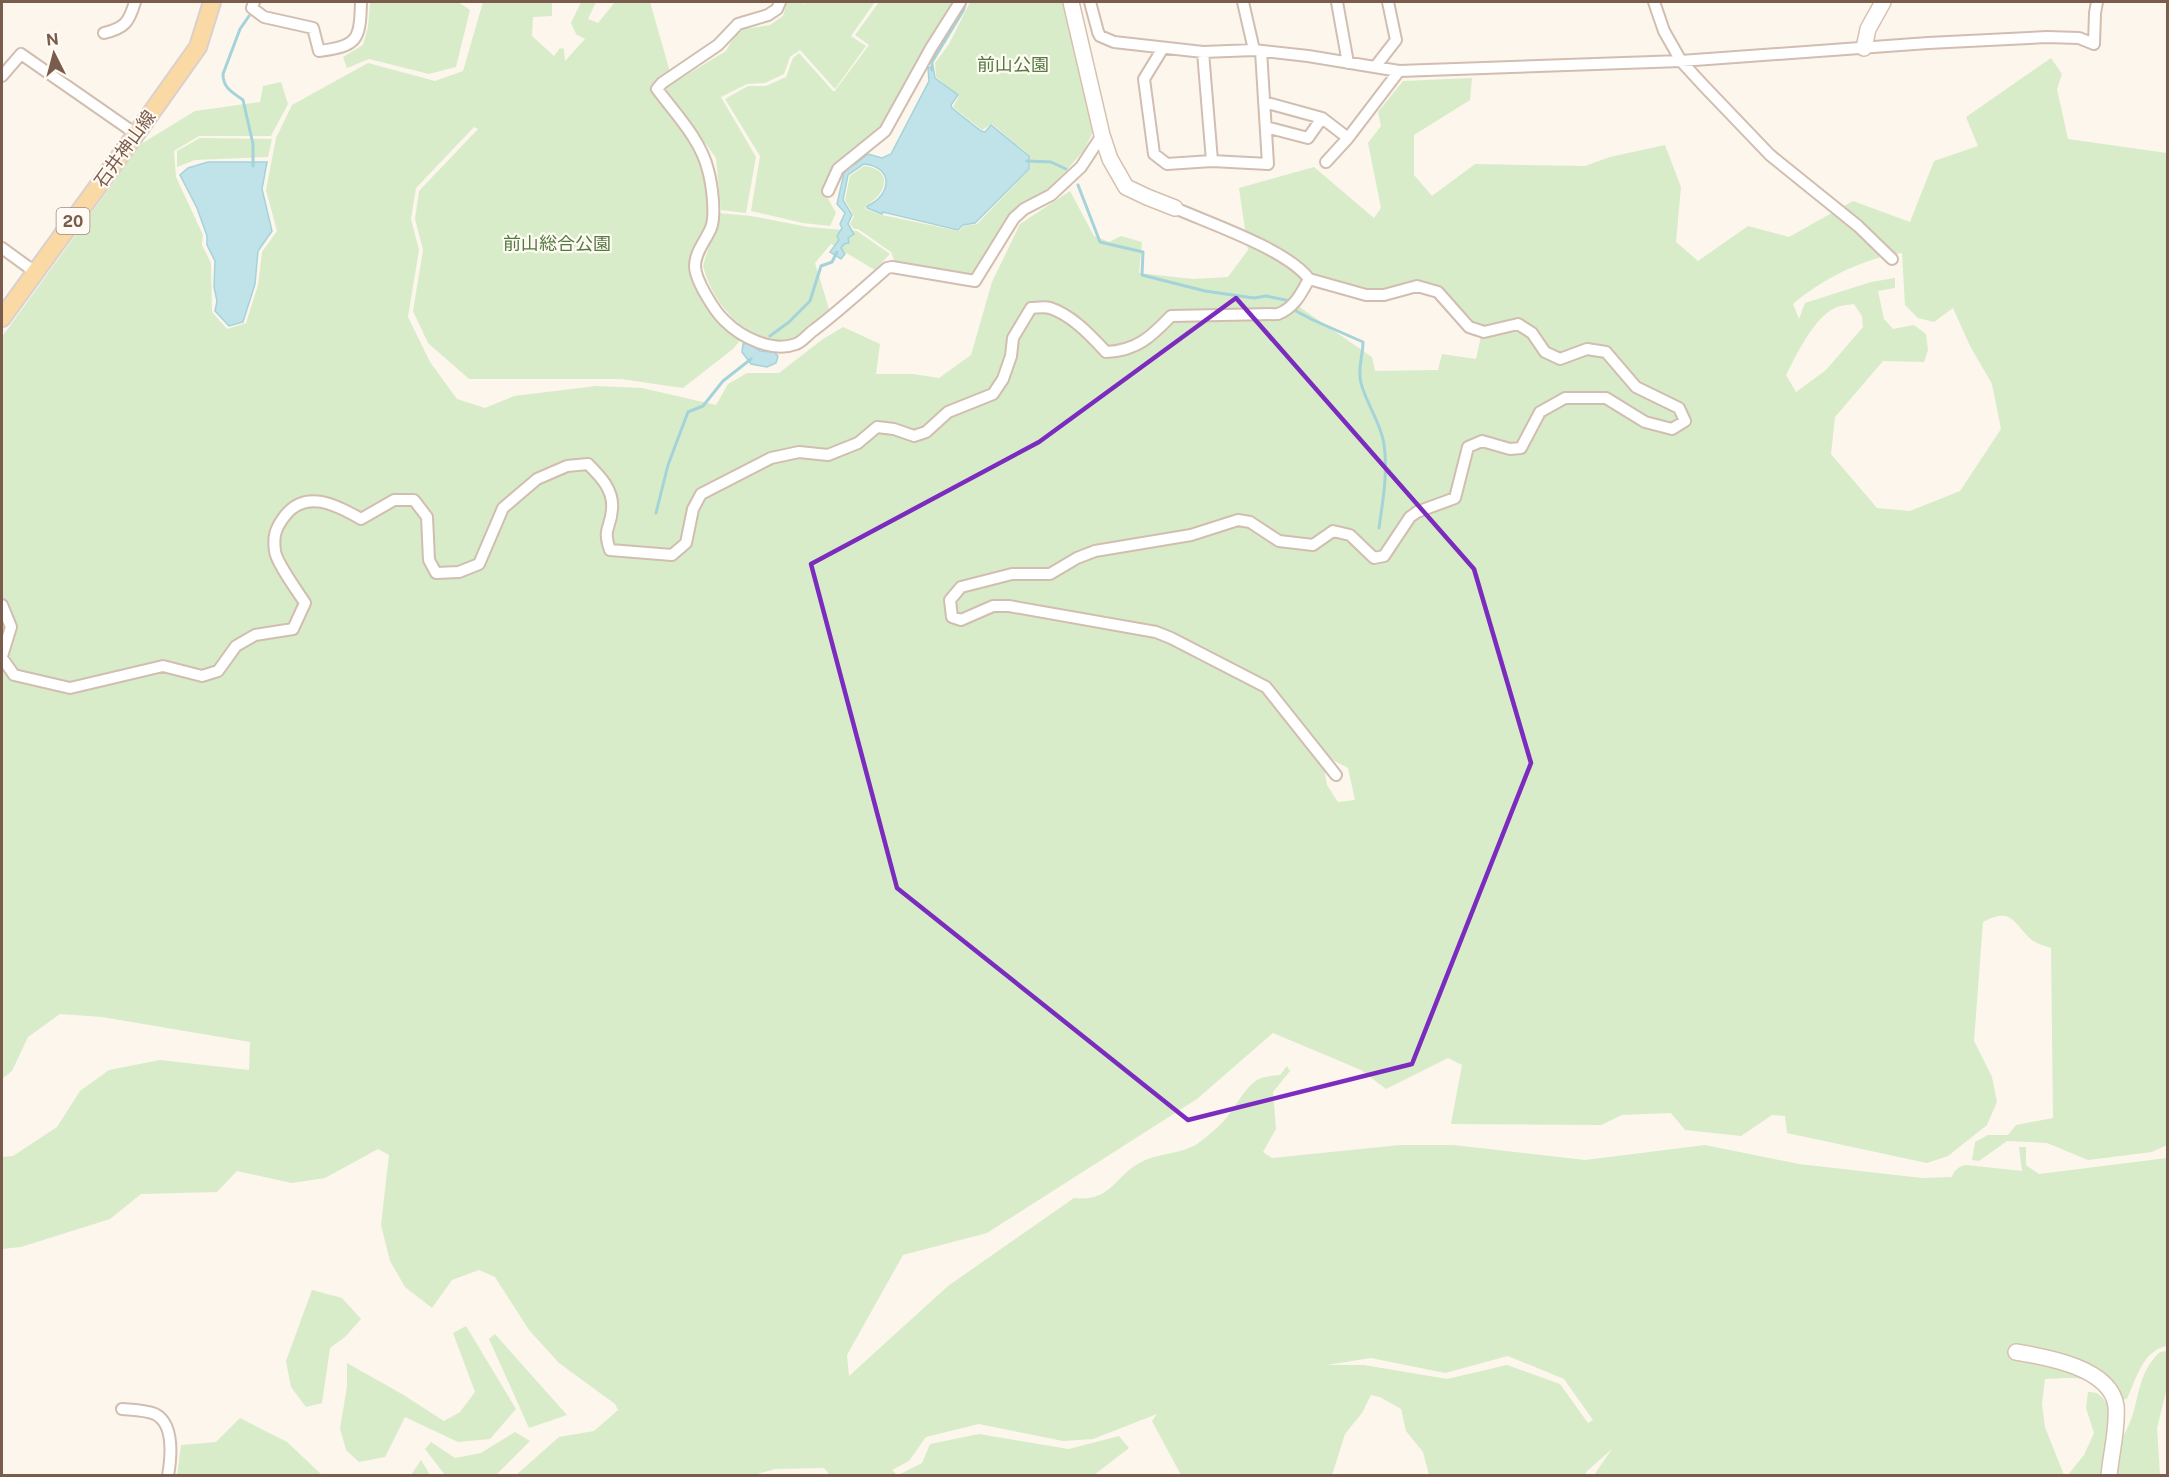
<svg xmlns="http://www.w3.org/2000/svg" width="2169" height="1477" viewBox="0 0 2169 1477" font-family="'Public Sans','Noto Sans JP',sans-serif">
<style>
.green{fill:#d8ecc9;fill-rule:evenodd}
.water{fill:#bfe3e8;stroke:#a5d3da;stroke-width:1.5}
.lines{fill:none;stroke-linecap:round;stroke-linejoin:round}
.stream{stroke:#a5d3da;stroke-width:3}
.street-casing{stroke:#d1beb0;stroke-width:14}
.secondary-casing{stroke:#d6c0b0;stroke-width:18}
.primary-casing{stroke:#dad1cd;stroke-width:20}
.street{stroke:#fff;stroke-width:10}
.secondary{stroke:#fff;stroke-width:15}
.primary{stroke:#fbd9a5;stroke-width:16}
.marked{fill:none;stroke:#7b2cbf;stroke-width:4.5;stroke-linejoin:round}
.labels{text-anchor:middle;stroke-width:4.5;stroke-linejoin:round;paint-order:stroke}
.shield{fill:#fffaf3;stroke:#a28b7f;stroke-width:1.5}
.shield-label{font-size:16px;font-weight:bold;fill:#7a5c4d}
.park-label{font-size:18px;fill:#537a41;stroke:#fffaf3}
.street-label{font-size:18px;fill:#7a5c4d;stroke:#fffaf3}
</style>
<rect width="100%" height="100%" fill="#fdf6ec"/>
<path class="green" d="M370 2H458L470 10 456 67 429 74 369 59 347 68 343 57 363 45 368 27Z
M483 2H552V16L533 17 532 36 554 56 560 48 564 49 565 61 585 39 576 34 571 23 581 2H596L588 19 598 23 615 2H650L670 72 654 83 652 93 673 118 697 155 705 172 710 216 707 227 692 255 704 301 722 327 742 338 733 349 683 388 621 379H469L428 343 413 311 423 250 415 219 419 191 478 129 474 127 416 188 411 219 419 250 408 317 430 362 457 399 485 408 514 396 596 386 642 388 716 405 728 384 747 373H779L823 339 843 327 880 344 876 374H913L939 378 971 355 992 282 1020 224 1070 191 1094 236 1109 242 1121 236 1142 242 1139 273 1193 279 1228 277 1248 250 1239 188 1314 167 1374 218 1381 208 1368 143 1381 126 1378 112 1403 81 1472 78 1470 100 1414 135V175L1432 196 1475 164 1585 166 1610 157 1665 145 1681 187 1676 242 1698 261 1748 226 1789 237 1853 201 1910 222 1934 161 1978 146 1966 117 2051 58 2062 74 2057 89 2068 139 2167 153V1145L2152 1152 2088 1160 2047 1143 2007 1141 1979 1161 1972 1160 1975 1142 1988 1135H2008L2016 1125 2053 1118 2051 948C2045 946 2038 944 2033 941 2013 924 2013 906 1983 922L1974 1041 1992 1077 1997 1102 1987 1125 1948 1156 1927 1163 1787 1133 1785 1116 1772 1115 1741 1136 1685 1130 1671 1113 1622 1115 1601 1125 1451 1124 1462 1065 1448 1058 1386 1089 1361 1070 1273 1033 1197 1099 987 1233 903 1255 847 1355 849 1376 948 1286 1074 1198C1114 1203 1115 1171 1148 1159 1164 1153 1183 1153 1197 1144 1207 1137 1221 1125 1228 1116 1238 1103 1244 1089 1257 1080 1263 1076 1273 1076 1280 1075L1287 1066 1290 1071 1273 1092 1276 1129 1263 1152 1272 1158 1400 1145H1453L1585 1160 1705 1145 1799 1164 1922 1178 1952 1177C1954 1170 1958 1167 1966 1165L2022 1171 2019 1147H2026V1165L2039 1174 2167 1158V1346C2143 1350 2136 1379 2127 1399L2111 1400C2092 1373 2075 1378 2045 1379L2042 1404 2045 1427 2064 1475H1594L1612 1449 1586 1472V1475H1429L1423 1452 1406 1431 1401 1409 1380 1397 1371 1395 1362 1413 1345 1434 1332 1475H1181L1152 1421 1157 1414 1093 1439 1063 1441 979 1424 926 1437 909 1461 892 1470 897 1475H830L824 1468 775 1469 750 1476 516 1475 559 1437 594 1431 618 1410 615 1404 559 1363 529 1330 495 1277 479 1270 452 1280 432 1308 405 1287 390 1261 381 1225 389 1155 378 1149 325 1178 292 1183 237 1171 217 1192 141 1194 110 1219 21 1247 2 1249V1157L13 1156 57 1127 80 1091 109 1070 160 1060 249 1070 250 1042 102 1017 60 1014 28 1037 12 1071 2 1079V337L141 144 195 111 260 102 263 86 281 82 288 104 271 136H199L174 151 176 177 203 235 202 245 211 263 212 312 227 329 246 323 258 285 262 252 277 231 266 190 276 138 292 105 368 63 435 81 463 71ZM1902 253 1905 305 1918 318 1934 322 1953 308 1970 346 1992 384 2001 429 1960 491 1910 511 1877 508 1831 454 1835 417 1883 361 1924 362 1928 350 1926 334 1914 325 1893 329 1884 319 1878 291 1895 288V278L1871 282 1805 303 1799 319 1793 304C1822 279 1864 258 1902 253ZM1309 274 1366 291 1442 290 1471 323 1483 327 1476 359 1442 354 1438 370 1375 371 1372 357 1301 308 1294 299ZM1854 304 1862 316 1863 327 1826 370 1796 392 1786 375C1796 356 1814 317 1835 308 1840 305 1848 305 1854 304ZM1329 758 1348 768 1355 800 1338 802 1327 785 1324 767ZM1508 1356 1564 1379 1593 1420 1588 1423 1560 1384 1507 1365 1447 1379 1364 1365H1327L1371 1358 1445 1373Z
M787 2H798L804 4 807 2H875L851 36 866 46 835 89 800 50 790 57 784 74 765 83 747 84 721 97 756 157 746 213 721 210 716 158 665 88 726 51 734 37 743 29 770 25 783 16Z
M879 2H955L879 132 833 167 825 193 836 213 830 226 803 223 751 211 760 156 725 99 748 86H766L786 77 793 58 799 53 834 92 869 45 855 35Z
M970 2H1063L1094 130 1084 150 1049 191 1017 208 1007 218 974 273 966 275 895 262 891 252 858 229H854L850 224 854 216 845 200 850 176 864 166C893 169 888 194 866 205L865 209 882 215 959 231 964 226 977 224 1030 169 1029 155 992 124 982 130 953 107 959 96 936 77 935 63 949 44Z
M200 138 272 139 268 157 195 160 177 167V151Z
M719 213 751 216 808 227 857 231 890 254 875 270 831 244 815 263 830 312C818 320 806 333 792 339 786 342 776 340 769 339 736 330 712 300 703 266Z
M312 1290 342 1298 361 1319 345 1337 330 1348 322 1403 306 1407 291 1387 286 1361Z
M466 1326 516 1409 490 1439 458 1442 405 1417 385 1457 359 1462 346 1450 340 1428 347 1387V1363L402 1394 444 1421 460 1412 475 1392 453 1333Z
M495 1334 567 1415 529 1428 489 1339Z
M2167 1351V1388L2157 1428 2160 1475 2067 1476 2084 1455 2094 1433 2086 1408 2088 1392C2113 1391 2109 1423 2106 1439L2118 1442C2143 1414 2131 1378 2160 1352Z
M240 1418 287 1442 322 1475H177L181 1445 216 1442Z
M515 1432 530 1441 496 1475H445L425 1449 431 1442 455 1458 481 1453Z
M979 1434 1069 1449 1119 1436 1129 1448 1094 1475H898L922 1463 930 1444Z
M421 1460 430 1475H411Z"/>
<path class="water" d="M933 66 935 78 958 95 951 105 952 108 981 131 985 132 991 125 1029 156V169L975 223 963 225 958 230 883 212 882 214 867 208V206C892 195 894 167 864 164L848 175 843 200 852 215 848 224 854 234 848 238 849 243 844 244 841 248 845 254 841 259 830 252 839 240 837 236 842 228 840 224 845 213 837 204 844 173 852 165 855 164 868 154 882 158 891 154 929 81 928 68Z
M208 162H267L262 189 272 231 258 251 255 284 243 322 229 326 215 311 217 301 214 287 215 261 207 245V236L197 208 180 175 188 168Z
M749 343 760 351 774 352 778 356 776 363 767 367 751 364 742 352 743 344Z"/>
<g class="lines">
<path class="stream" d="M249 16 240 29 223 74C223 88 232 92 243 100L253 144V166
M932 70V62L963 11 966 2
M1027 161 1051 162 1066 169
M1078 185 1100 242 1143 252 1142 275 1205 291 1254 298 1266 296 1290 301
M1296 311 1313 320 1363 342C1363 356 1357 369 1361 383 1366 403 1381 423 1384 444 1388 472 1383 500 1379 528
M770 336 789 322 810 301 821 266 832 262 837 252
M656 513 668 465 688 412 703 406 723 381 751 359"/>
<defs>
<path id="street" d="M254 2 252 8 264 17 313 28 319 51C358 46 360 40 361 2
M780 2 777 9 768 15 738 24 718 45 662 83 657 89C675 113 701 140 708 170 712 184 716 215 711 228 706 240 695 252 695 266 695 280 715 312 725 321 741 337 772 353 796 344 802 342 808 334 814 330 839 311 863 289 887 268L892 267 975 281 1014 218 1024 209 1051 195 1081 167 1102 135
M1090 2 1098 32 1100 36 1114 42 1203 52 1254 50 1308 56 1399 71 1681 61 1928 43 2047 37 2079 38 2094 44 2095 13 2097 2
M1243 2 1254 50
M1337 2 1348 63
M1654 2 1664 31 1681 61 1703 85 1770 155 1858 226 1892 259
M104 33C125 28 129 22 135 2
M1163 48 1144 79 1154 154 1167 164 1212 161 1268 164 1261 51
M1203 52 1212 161
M1375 67 1396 40 1388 2
M2 76 21 54 136 134
M1264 102 1322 118 1348 138
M1266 127 1308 138 1322 118
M1326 162 1348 138 1399 71
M828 191 838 169 885 131 931 48 960 2
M2 248 35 272
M1309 279 1366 295H1384L1417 286 1438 292 1469 327 1484 332 1518 324 1532 333 1545 352 1560 359 1587 349 1606 352 1636 387 1679 408 1685 421 1672 429 1645 422 1606 398H1565L1540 412 1521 448 1510 449 1482 441 1468 447 1455 498 1417 512 1410 517 1384 556 1374 558 1350 535 1333 531 1313 545 1279 541 1250 522 1238 520 1191 535 1095 551 1077 558 1050 574H1012L961 587 950 600 952 617 961 620 993 606H1009L1156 632 1171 638 1266 687 1336 775
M2 605 11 627 2 656
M2 658 14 675 70 688 163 666 202 676 218 671 236 646 255 635 293 629 305 603C298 592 276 562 275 551 273 537 275 529 284 517 305 488 337 505 361 519L394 500H414L427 517 429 560 436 573 459 572 479 564 503 508 537 479 567 466 588 464C600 476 614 490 612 509 611 529 602 527 610 550L672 555 686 543 693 509 701 494 771 458 799 452 828 455 858 443 877 427 894 429 914 436 926 432 948 412 993 394 1003 379 1011 356 1013 338 1031 308C1036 308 1044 306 1050 308 1072 315 1091 336 1106 352 1136 351 1151 337 1171 316L1278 314C1294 308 1301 294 1309 279 1288 250 1211 224 1175 208
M122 1409C133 1410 145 1410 155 1414 175 1424 171 1458 168 1476"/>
<path id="secondary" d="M1071 2 1102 135 1110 159 1126 187 1147 197 1175 208
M1864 48 1868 29 1883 2
M2016 1352C2047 1357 2111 1368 2116 1406 2118 1428 2111 1453 2109 1476"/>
<path id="primary" d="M2 318 144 123 198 47 212 2"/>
</defs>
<use href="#street" class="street-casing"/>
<use href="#secondary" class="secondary-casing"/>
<use href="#primary" class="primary-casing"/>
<use href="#street" class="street"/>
<use href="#secondary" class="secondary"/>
<use href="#primary" class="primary"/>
</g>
<path class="marked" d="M1236 298 1474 569 1531 763 1412 1064 1188 1120 897 888 811 564 1039 442Z"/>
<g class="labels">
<rect class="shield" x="56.5" y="208" width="33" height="26" rx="4.5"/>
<g class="shield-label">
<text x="73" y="227">20</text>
</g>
<g class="park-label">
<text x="1013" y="71">前山公園</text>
<text x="557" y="250">前山総合公園</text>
</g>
<g class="street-label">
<text transform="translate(125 149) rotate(-54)" y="6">石井神山線</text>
</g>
</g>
<rect width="2169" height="1477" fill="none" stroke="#7a5c4d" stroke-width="6"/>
<g transform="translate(54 54) rotate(354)" stroke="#fffaf3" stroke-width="4.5" paint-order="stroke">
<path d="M0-4.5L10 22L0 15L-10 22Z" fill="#7a5c4d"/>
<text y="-9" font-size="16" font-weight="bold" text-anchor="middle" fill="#7a5c4d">N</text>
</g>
</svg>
